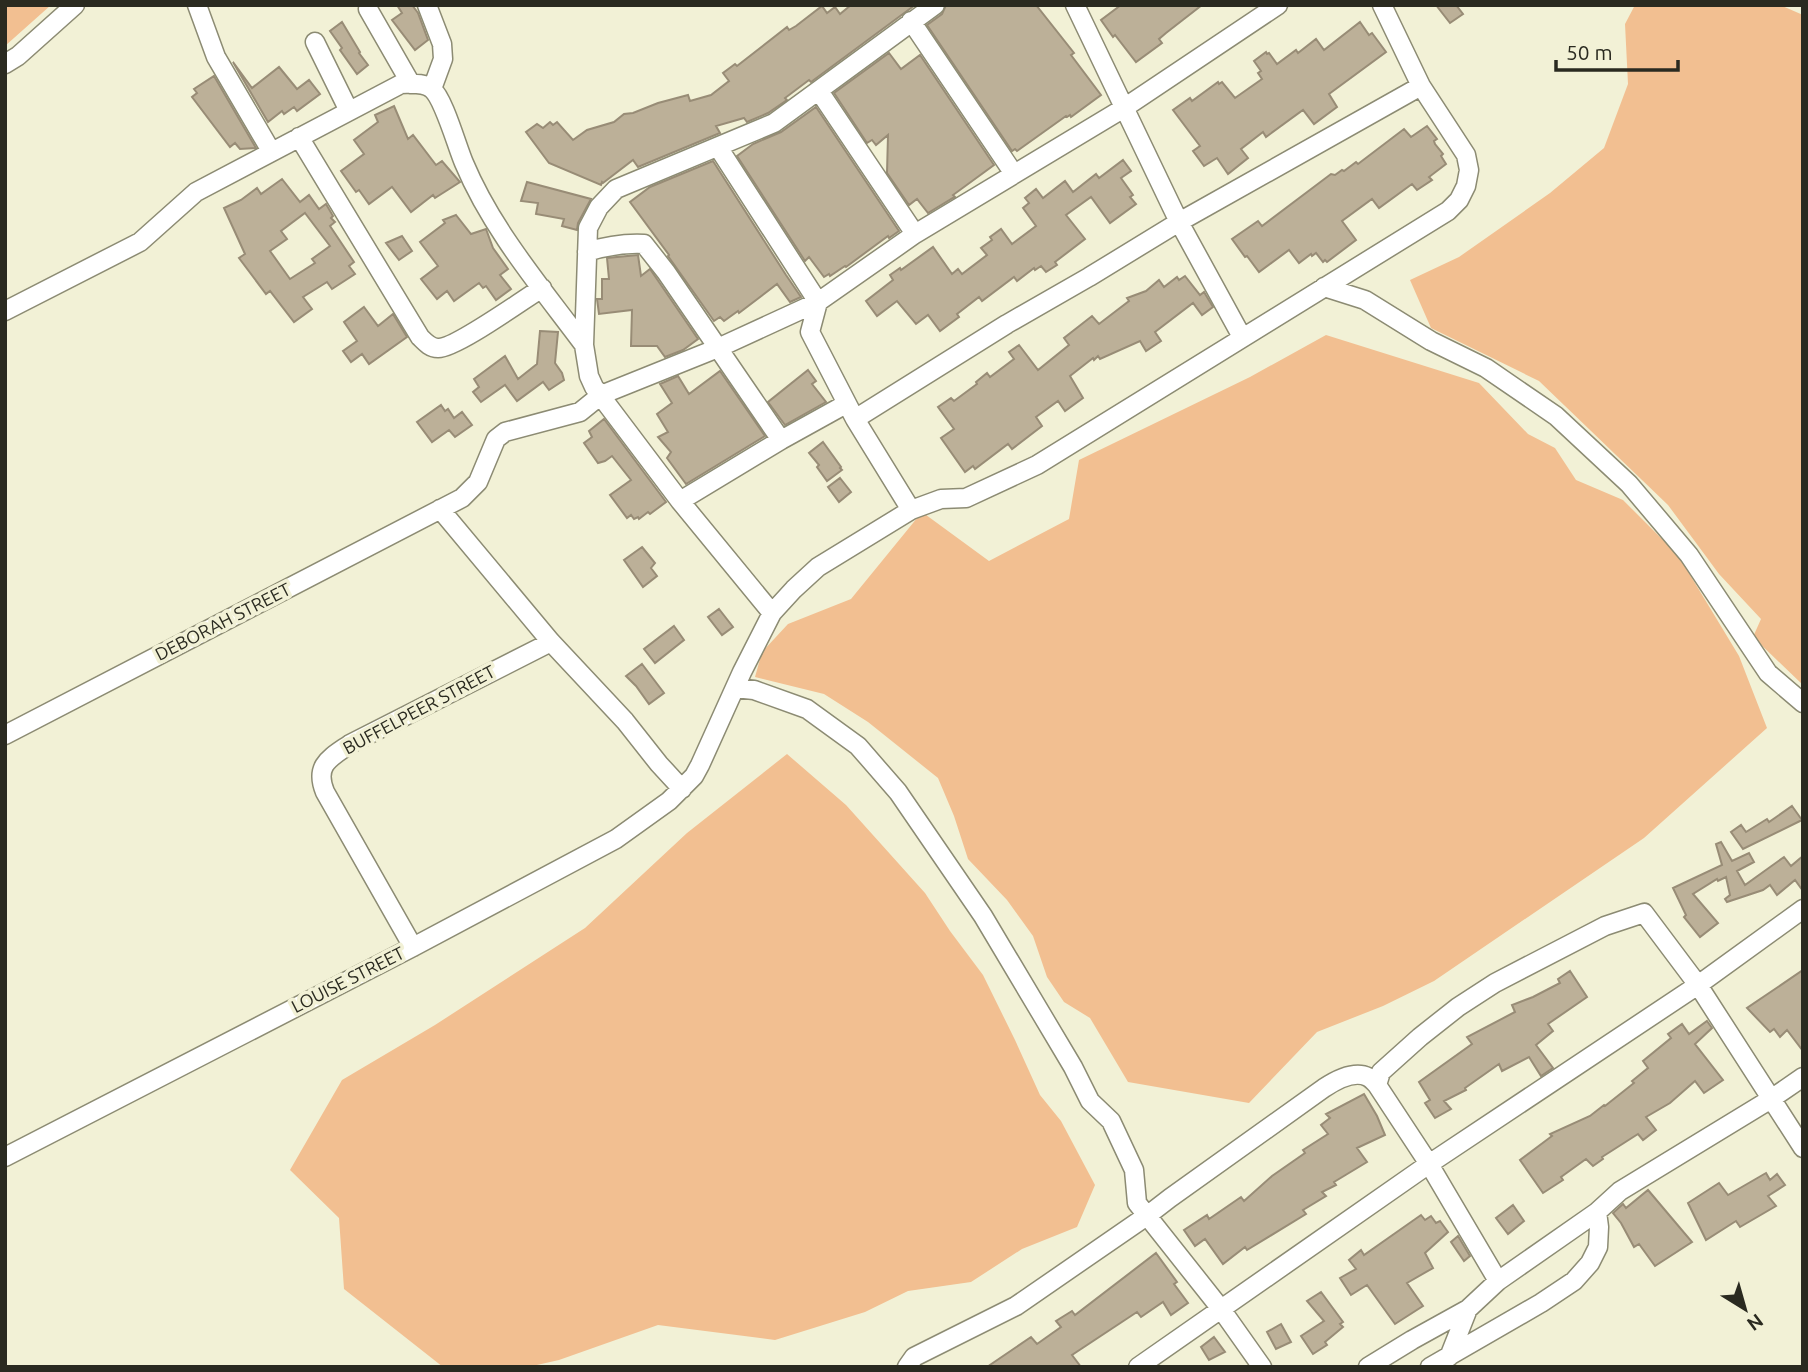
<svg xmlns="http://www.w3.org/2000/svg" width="1808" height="1372" viewBox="0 0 1808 1372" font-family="Ubuntu,sans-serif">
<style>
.green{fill:#f2bf91}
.building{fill:#bcb098;stroke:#988c76;stroke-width:2;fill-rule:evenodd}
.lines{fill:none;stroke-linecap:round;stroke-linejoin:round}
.minor-casing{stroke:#8c8b73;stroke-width:21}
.minor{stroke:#fff;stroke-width:18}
.labels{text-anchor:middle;stroke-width:7;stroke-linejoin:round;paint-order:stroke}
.street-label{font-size:18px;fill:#2a2a20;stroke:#f2f1d6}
</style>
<rect width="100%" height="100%" fill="#f2f1d6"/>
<path class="green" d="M5 5H51L5 46Z
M1635 5H1780L1803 15V685L1753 637 1761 619 1719 574 1668 505 1539 381 1431 328 1410 280 1459 257 1550 193 1604 148 1628 84 1625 24Z
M1326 335 1479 383 1528 434 1555 448 1576 480 1623 500 1678 555 1739 656 1767 728 1644 838 1434 981 1383 1006 1317 1032 1249 1103 1128 1082 1090 1018 1064 1002 1047 977 1033 936 1007 900 968 859 954 816 938 778 868 722 824 694 755 677 762 652 788 624 851 599 922 512 989 561 1069 519 1079 460 1250 377Z
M787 754 846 805 925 893 950 931 983 975 1015 1040 1040 1095 1061 1121 1095 1185 1077 1227 1022 1249 971 1282 908 1291 865 1312 775 1340 658 1325 559 1360 528 1367H443L344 1289 339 1218 290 1170 342 1080 435 1025 585 928 687 833Z"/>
<path class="building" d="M397 5H412L418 13 428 40 415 50 392 20 402 13Z
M851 5H915L811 82 809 80 785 98 787 100 768 113 747 122 744 118 716 126 720 133 638 167 633 160 603 183 602 182 601 185 549 163 526 132 537 124 543 128 550 122 553 125 557 122 573 140 587 130 614 122 624 114 633 113 658 103 688 95 690 101 711 95 729 81 723 73 735 64 737 66 787 27 789 30 796 26 822 6 827 13 835 7 840 14Z
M946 5H1036L1074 53 1071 55 1101 95 1071 117 1070 115 1067 117 1066 116 1017 151 1015 149 1012 151 927 25 942 14Z
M1121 5H1202L1166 33 1159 39 1162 43 1136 62 1115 35 1113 37 1101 20Z
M1436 5H1456L1463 14 1450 23Z
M342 22 360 52 359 53 368 65 357 74 340 50 342 48 330 31Z
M1360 22 1369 35 1372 33 1386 52 1329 94 1337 107 1314 124 1303 110 1266 137 1263 132 1241 149 1248 158 1228 174 1217 158 1204 166 1193 151 1200 146 1173 110 1190 98 1192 101 1218 82 1219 84 1222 82 1235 98 1262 79 1258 73 1261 71 1254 61 1266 52 1267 54 1269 53 1277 64 1296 50 1298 53 1316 39 1324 50Z
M889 53 901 69 920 55 994 165 953 195 955 197 953 198 928 213 917 199 909 205 887 173 888 135 876 145 872 140 867 143 834 93Z
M233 62 252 88 279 67 297 89 309 80 320 94 297 111 294 107 284 114 282 111 268 122Z
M214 76 256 148 240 149 235 143 230 147 192 97 197 93 194 89Z
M394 106 408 139 413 135 436 165 442 161 460 182 435 198 433 195 411 212 392 187 369 204 359 190 356 192 341 171 364 154 354 140 378 122 375 115Z
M816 107 899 231 889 238 888 236 846 267 845 266 830 276 829 274 824 277 809 257 805 261 737 156 753 144 781 132Z
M1427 126 1437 139 1434 141 1435 144 1443 154 1441 156 1446 164 1429 177 1432 180 1417 190 1412 184 1379 208 1372 199 1342 221 1356 240 1327 262 1325 260 1323 262 1316 253 1312 256 1311 254 1299 263 1289 250 1259 272 1247 256 1245 257 1232 239 1258 221 1262 226 1331 174 1335 175 1342 170 1344 171 1356 162 1358 164 1404 129 1411 137Z
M1123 160 1131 171 1121 178 1133 195 1130 197 1136 204 1110 223 1091 197 1066 215 1085 239 1055 262 1057 265 1046 272 1041 266 1035 270 1034 268 1017 281 1014 277 982 301 979 297 957 314 959 317 940 331 928 315 916 324 897 301 877 316 866 301 893 280 890 275 900 268 901 270 933 247 952 274 958 269 962 274 987 255 981 248 992 240 990 237 1001 229 1012 244 1036 226 1023 208 1029 203 1025 198 1036 189 1043 198 1065 181 1073 192 1096 174 1099 178Z
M713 161 786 275 801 297 790 302 777 284 739 313 738 311 724 321 720 317 714 321 668 256 669 255 630 202 650 187Z
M282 179 300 202 309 195 319 209 326 204 333 216 331 218 335 222 330 226 354 262 349 266 355 274 332 289 327 282 303 297 312 309 294 322 270 291 266 294 239 258 245 254 224 208 241 200 257 188 261 194ZM305 213 330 246 312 259 315 263 290 279 270 251 287 239 281 231Z
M527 182 591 199 578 223 577 230 562 226 564 219 536 214 538 203 521 201Z
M456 215 471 234 486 229 493 248 508 269 500 275 511 289 496 300 486 286 483 288 479 283 454 301 447 291 437 299 421 279 438 266 420 242 445 223 443 220Z
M402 236 412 251 399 260 386 243Z
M638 255 641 276 650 269 698 339 683 350 665 357 657 346H631L632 310 599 314 597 299H602V279H609L607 258Z
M1185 276 1200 295 1204 292 1213 307 1202 315 1193 303 1155 332 1161 341 1146 351 1140 341 1100 359 1098 356 1094 360 1093 358 1070 376 1083 398 1065 411 1058 401 1036 417 1042 426 1012 449 1008 444 975 469 973 466 965 472 941 438 954 429 938 407 951 398 954 401 977 384 976 382 987 373 990 377 1014 359 1009 352 1019 345 1038 370 1069 345 1064 338 1092 316 1099 324 1129 301 1127 298 1146 291 1159 280 1164 287 1177 277 1179 280Z
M364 307 378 326 393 314 407 337 369 364 362 354 351 362 343 351 357 341 344 322Z
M540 331 558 332 555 363 562 373 564 380 549 390 543 382 517 401 505 385 481 402 473 392 479 387 474 379 505 356 518 379 537 364Z
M808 370 816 381 812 384 826 402 785 425 768 402Z
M720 371 765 436 686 484 667 458 671 452 658 437 668 432 657 414 672 403 660 384 678 376 689 394Z
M441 405 445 411 448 409 454 418 462 412 472 425 455 437 449 430 432 442 417 422Z
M604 419 666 502 650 514 648 512 639 519 638 517 634 519 631 515 627 518 610 495 631 480 612 456 605 461 598 463 584 443 592 437 589 431Z
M823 442 841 467 840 468 842 470 827 481 817 467 819 465 809 453Z
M840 478 851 492 839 502 828 487Z
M642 547 655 563 651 568 657 576 643 587 624 560Z
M719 609 733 627 722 635 708 617Z
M674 626 684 640 655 663 644 649Z
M642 664 664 693 649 704 636 686 626 676Z
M1792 806 1802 820 1743 849 1731 832 1741 825 1746 832 1767 819 1769 822Z
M1721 842 1732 861 1749 853 1754 862 1737 871 1745 885 1784 857 1791 866 1803 856V891L1795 880 1777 895 1770 885 1763 890 1727 902 1725 899 1730 895 1726 877 1718 881 1717 879 1693 894 1718 923 1700 937 1684 917 1686 915 1673 888 1722 865 1716 844Z
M1803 970V1051L1787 1030 1780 1037 1774 1029 1770 1032 1747 1008Z
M1570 971 1587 997 1548 1024 1553 1031 1536 1045 1553 1068 1541 1076 1529 1057 1502 1071 1499 1064 1465 1088 1466 1090 1444 1101 1451 1109 1435 1118 1425 1103 1430 1100 1419 1082 1472 1044 1467 1037 1515 1012 1512 1005 1533 997 1560 983 1558 979Z
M1707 1021 1712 1028 1695 1044 1723 1080 1704 1093 1695 1081 1670 1103 1646 1117 1656 1130 1643 1140 1638 1134 1602 1157 1603 1159 1593 1166 1586 1159 1561 1177 1563 1180 1543 1193 1520 1160 1552 1136 1550 1134 1590 1116 1604 1105 1605 1106 1634 1083 1632 1081 1648 1068 1643 1061 1671 1038 1668 1034 1682 1024 1689 1034Z
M1364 1094 1377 1116 1385 1135 1357 1148 1367 1162 1334 1182 1336 1185 1322 1192 1326 1196 1303 1210 1306 1214 1247 1250 1245 1247 1223 1264 1205 1239 1195 1246 1184 1230 1207 1215 1209 1219 1241 1197 1244 1201 1272 1176 1305 1153 1303 1150 1328 1134 1321 1125 1330 1118 1326 1114Z
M1766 1173 1770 1180 1777 1174 1785 1185 1768 1196 1776 1206 1740 1227 1736 1221 1706 1240 1688 1203 1719 1183 1728 1195Z
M1648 1190 1692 1242 1655 1266 1639 1244 1634 1247 1621 1223 1613 1213 1623 1204 1626 1208Z
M1513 1205 1524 1221 1508 1234 1496 1218Z
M1421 1215 1425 1220 1431 1216 1436 1223 1440 1221 1448 1232 1425 1253 1433 1268 1407 1283 1423 1306 1395 1324 1367 1285 1351 1295 1340 1278 1356 1269 1349 1260 1361 1250 1364 1255Z
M1458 1236 1470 1256 1464 1261 1451 1242Z
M1156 1253 1177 1282 1174 1284 1188 1303 1171 1315 1163 1302 1141 1317 1137 1312 1072 1355 1081 1367H987L1031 1337 1037 1344 1061 1327 1056 1321 1072 1311 1075 1315Z
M1321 1292 1343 1322 1340 1324 1343 1327 1325 1342 1327 1345 1313 1354 1301 1336 1324 1321 1307 1301Z
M1281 1324 1291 1342 1276 1349 1267 1332Z
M1214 1337 1225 1352 1209 1360 1201 1347Z"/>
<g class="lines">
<defs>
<path id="minor" d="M197 5 216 57 271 151
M427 5 442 44 443 59 432 89
M1075 5 1179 222 1242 337
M368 9 411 84
M911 21 1014 174
M315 42 349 111
M5 64 18 56 75 5
M819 91 915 234
M299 137 420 337C425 342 430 348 438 348 455 349 524 299 542 288
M718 147 818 302 810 332 855 419
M587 252C606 246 624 243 644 244L666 272 781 440
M1324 287 1365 300 1431 341 1486 368 1556 416 1629 484 1689 555 1768 673 1803 703
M5 311 140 242 196 192 401 84C411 84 424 82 432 89 444 99 457 147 464 163 492 230 541 287 584 345
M680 501 781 440 846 404
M440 509 551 642 625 721 659 764 682 789
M911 510 941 499 966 498 1037 465 1448 211 1459 200 1466 186 1469 170 1466 155 1421 86
M772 613 680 501 594 387 589 376 584 345 588 228 599 207 616 189 774 123 935 5
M735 688 754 690 807 709 858 746 898 792 983 916 1073 1067 1090 1101 1111 1121 1134 1170 1137 1203 1221 1309 1262 1367
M5 735 462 498 478 482 496 439 505 432 580 412 601 395 718 348 818 302 915 234 1124 108 1278 5
M413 947 325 792C314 765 330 758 350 744L551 642
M1377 1085 1381 1072 1420 1037 1458 1007 1495 983 1605 926 1644 913 1698 985 1803 1148
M5 1157 413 947 616 839 669 801 694 776 700 765 742 672 772 613 794 589 818 567 911 510 855 419 1007 324 1089 277 1179 222 1421 86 1382 5
M1449 1357 1468 1309
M907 1367 914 1357 1016 1306 1148 1215 1170 1198 1324 1088C1336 1080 1354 1070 1368 1077 1372 1079 1374 1082 1377 1085L1429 1164 1498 1281
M1138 1367 1429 1164 1698 985 1803 909
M1368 1367 1412 1340 1468 1309 1498 1281 1597 1212 1620 1191 1771 1099 1803 1077
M1430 1367 1541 1303 1574 1281 1590 1263 1598 1247 1599 1227 1597 1212"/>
</defs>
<use href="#minor" class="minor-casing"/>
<use href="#minor" class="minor"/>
</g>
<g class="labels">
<g class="street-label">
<text transform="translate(223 622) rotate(-27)" y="6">DEBORAH STREET</text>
<text transform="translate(419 710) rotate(-28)" y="6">BUFFELPEER STREET</text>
<text transform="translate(348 980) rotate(-27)" y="6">LOUISE STREET</text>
</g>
</g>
<rect width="1808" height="1372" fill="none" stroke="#2a2a20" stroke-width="14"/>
<g transform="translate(1745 1309) rotate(143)" stroke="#f2f1d6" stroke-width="5" paint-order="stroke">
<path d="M0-5L12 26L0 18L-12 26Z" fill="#2a2a20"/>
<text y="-10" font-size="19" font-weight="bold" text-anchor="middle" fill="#2a2a20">N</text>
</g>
<path d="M1556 60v10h122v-10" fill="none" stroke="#2a2a20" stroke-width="3.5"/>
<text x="1566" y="60" font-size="21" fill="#2a2a20" stroke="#f2f1d6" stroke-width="5" paint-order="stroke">50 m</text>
</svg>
